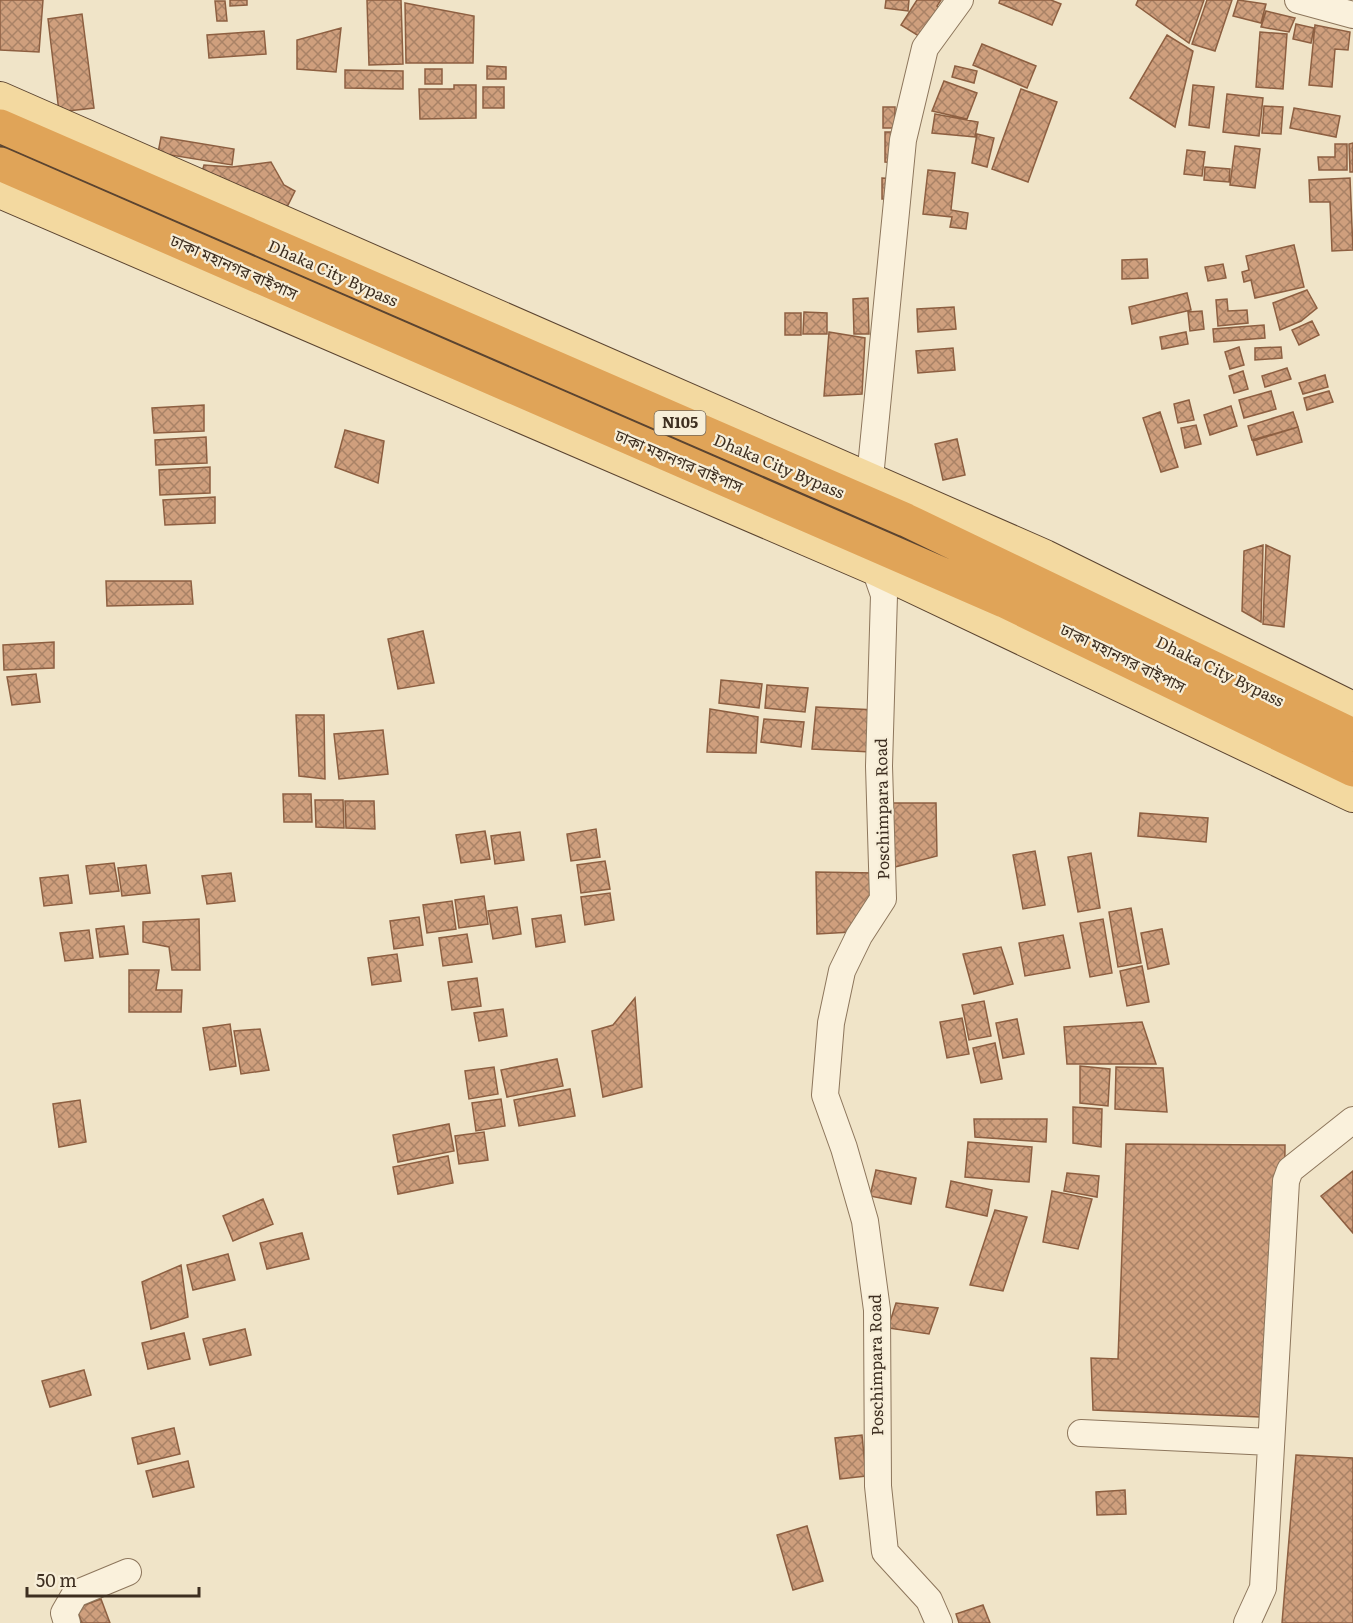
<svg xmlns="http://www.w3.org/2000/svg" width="1353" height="1623" viewBox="0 0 1353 1623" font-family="Literata,'Noto Sans Bengali',serif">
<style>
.building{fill:url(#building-cross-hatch);stroke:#8d5f41;stroke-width:1.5}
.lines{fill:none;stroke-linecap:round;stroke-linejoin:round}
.minor-casing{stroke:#8d765c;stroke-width:28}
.major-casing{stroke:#5b4430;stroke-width:34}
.highway-casing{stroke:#5b4430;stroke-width:36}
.minor{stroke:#faf1dc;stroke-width:26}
.major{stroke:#f3d9a0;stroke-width:32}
.highway{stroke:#e0a458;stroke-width:33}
.labels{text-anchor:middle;stroke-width:4.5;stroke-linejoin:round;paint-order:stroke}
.shield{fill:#f7eed8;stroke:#756857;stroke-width:1.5}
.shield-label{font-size:15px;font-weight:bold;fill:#3d2e20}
.street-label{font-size:16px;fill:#3d2e20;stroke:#f7eed8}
</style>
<defs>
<pattern id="building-cross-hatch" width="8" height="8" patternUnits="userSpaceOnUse" patternTransform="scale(1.5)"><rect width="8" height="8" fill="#cf9f7d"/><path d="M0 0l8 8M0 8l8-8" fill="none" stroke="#a98266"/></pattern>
</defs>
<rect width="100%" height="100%" fill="#f0e4c8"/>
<path class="building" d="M0 0H43L39 52 0 50Z
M230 0H247V5L230 6Z
M367 0H401L403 64 369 65Z
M886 0H909L908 11 885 8Z
M917 0H941L937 6 954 17 935 46 901 25Z
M1000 0H1051L1061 4 1052 25 999 3Z
M1138 0H1204L1189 43 1136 5Z
M1207 0H1232L1215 51 1192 44Z
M1238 0 1266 4 1261 23 1233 16Z
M215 1H225L227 21H217Z
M405 3 474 16 473 63H406Z
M1266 11 1295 18 1289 32 1261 27Z
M82 14 94 108 59 112 48 19Z
M1296 24 1314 28 1311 43 1293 39Z
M1315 25 1350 32 1348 50 1335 49 1332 87 1309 85Z
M341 28 336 72 297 69V40Z
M264 31 266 54 209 58 207 35Z
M1260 32 1287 34 1283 89 1256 87Z
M1167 35 1193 51 1175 127 1130 98Z
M982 44 1036 66 1027 88 973 65Z
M487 66 506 67V79H487Z
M955 66 977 71 974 83 952 77Z
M425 69H442V84H425Z
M345 70 403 71V89L345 88Z
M944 81 977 93 967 119 932 111Z
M454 85H476V118L420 119 419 89H454Z
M1193 85 1214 87 1209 128 1189 125Z
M483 87H504V108H483Z
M1021 89 1057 102 1028 182 992 169Z
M1227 94 1263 98 1259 136 1223 132Z
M1264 106 1283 107 1281 134 1262 133Z
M883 107H895V128H883Z
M1294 108 1340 116 1336 137 1290 128Z
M935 114 978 122 975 137 932 133Z
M885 132H901L900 163 885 162Z
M977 134 994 138 987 167 972 163Z
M161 137 234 149 232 165 158 153Z
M1353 143V172H1350L1349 144Z
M1335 144H1347V170H1319L1318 157H1335Z
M1235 146 1260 149 1255 188 1230 185Z
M1187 150 1205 152 1202 176 1184 174Z
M271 162 284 185 295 191 285 211 201 175 204 165 232 167Z
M1205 167 1230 169 1229 182 1204 180Z
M928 170 955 173 951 210 968 213 966 229 950 227 952 217 923 214Z
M882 178 896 179V199H882Z
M1350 178 1353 250 1332 251 1330 202H1310L1309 180Z
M1294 245 1304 287 1255 298 1251 280 1244 282 1242 272 1249 270 1246 256Z
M1147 259 1148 278 1122 279V260Z
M1223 264 1226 278 1208 281 1205 267Z
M1307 290 1317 308 1301 321 1280 330 1273 303Z
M1187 293 1191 310 1132 324 1129 307Z
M868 298 869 334H854L853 299Z
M1227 299 1228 311 1247 310 1248 323 1218 326 1216 300Z
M954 307 956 329 918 332 917 309Z
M1202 311 1204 329 1190 331 1188 312Z
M804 312 827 313V334H803Z
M785 313H801V335H785Z
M1312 321 1319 335 1299 345 1292 330Z
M1264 325 1265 338 1214 342 1213 329Z
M829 332 865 338 862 394 824 396Z
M1186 332 1188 344 1162 349 1160 337Z
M1239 347 1244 365 1230 369 1225 352Z
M1281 347 1282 358 1255 360V348Z
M953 348 955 370 918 373 916 351Z
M1287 368 1291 379 1265 387 1262 376Z
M1243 371 1248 389 1234 393 1229 376Z
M1325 375 1328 387 1303 394 1299 383Z
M1271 391 1276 409 1244 418 1239 400Z
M1329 391 1333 402 1307 410 1304 398Z
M1189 400 1194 420 1178 423 1174 404Z
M204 405V431L154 433 152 408Z
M1231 406 1237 426 1210 435 1204 415Z
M1160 412 1178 467 1161 472 1143 418Z
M1293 412 1298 427 1252 440 1248 426Z
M1196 425 1201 444 1185 448 1181 428Z
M1298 427 1302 442 1257 455 1253 441Z
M345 430 384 441 378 483 335 467Z
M206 437 207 463 156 465 155 440Z
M957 439 965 475 943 480 935 444Z
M210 467V493L160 495 159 470Z
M215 497V523L165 525 163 500Z
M1263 545 1261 622 1242 611 1244 551Z
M1266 545 1290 556 1284 627 1263 624Z
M106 581H191L193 604 107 606Z
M423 631 434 683 398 689 388 639Z
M54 642V668L4 670 3 645Z
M36 674 40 702 12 705 7 677Z
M721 680 762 684 759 708 719 703Z
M767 685 808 688 805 712 765 708Z
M816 707 876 710 871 752 812 749Z
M710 709 758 717 756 753 707 752Z
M296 715H324L325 779 299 776Z
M764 719 804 722 801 747 761 742Z
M383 730 388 774 339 779 334 734Z
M283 794H311L312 822H284Z
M315 800H343L344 828 316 827Z
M345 801H374L375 829 346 828Z
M891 803H936L937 856 895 867Z
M1140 813 1208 818 1206 842 1138 836Z
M596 829 600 857 571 861 567 834Z
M485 831 490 859 461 863 456 835Z
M520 832 524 860 495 864 491 836Z
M1035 851 1045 905 1023 909 1013 855Z
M1091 853 1100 908 1078 912 1068 857Z
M605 861 610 889 581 893 577 865Z
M114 863 119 891 90 894 86 866Z
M146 865 150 893 122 896 118 868Z
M816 872 875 873 873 905 852 932 817 934Z
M231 873 235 901 207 904 202 876Z
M68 875 72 903 44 906 40 878Z
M610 893 614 920 585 925 581 897Z
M484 896 488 924 459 928 455 900Z
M452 901 456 929 427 933 423 905Z
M517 907 521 934 493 939 488 911Z
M1131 908 1141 963 1118 967 1109 912Z
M561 915 565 942 536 947 532 919Z
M419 917 423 945 394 949 390 921Z
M199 919 200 970H172L169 947 143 942V922Z
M1103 919 1112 973 1090 977 1080 923Z
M124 926 128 954 100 957 96 929Z
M1162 929 1169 964 1148 969 1141 933Z
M89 930 93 958 65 961 60 933Z
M467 934 472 962 443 966 439 938Z
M1063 935 1070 968 1025 976 1019 943Z
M1001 947 1013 984 974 994 963 954Z
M397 954 401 981 372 985 368 958Z
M1142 966 1149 1002 1127 1006 1120 971Z
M129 970H159L156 990H182L181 1012H129Z
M477 978 481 1006 452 1010 448 982Z
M635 998 642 1087 603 1097 592 1031 613 1025Z
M984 1001 991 1036 969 1040 962 1005Z
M503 1009 507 1036 479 1041 474 1013Z
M962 1018 969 1054 947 1058 940 1022Z
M1017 1019 1024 1054 1003 1058 996 1023Z
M1142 1022 1156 1064H1067L1064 1027Z
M230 1024 236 1066 210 1070 203 1028Z
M260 1029 269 1070 241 1074 234 1031Z
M995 1043 1002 1079 981 1083 973 1048Z
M557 1059 563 1086 507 1097 501 1070Z
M1080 1066 1110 1069 1108 1106 1080 1103Z
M494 1067 498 1094 469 1099 465 1071Z
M1116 1067 1163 1068 1167 1112 1115 1109Z
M570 1089 575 1116 519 1126 514 1100Z
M501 1099 505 1126 476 1131 472 1103Z
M80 1100 86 1142 59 1147 53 1104Z
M1073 1107 1102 1109 1101 1147 1073 1143Z
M974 1119H1047L1046 1142 975 1137Z
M449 1124 454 1151 398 1162 393 1135Z
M484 1132 488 1160 459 1164 455 1136Z
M968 1142 1032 1147 1029 1182 965 1177Z
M1126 1144 1285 1145 1282 1418 1093 1410 1091 1358 1118 1359Z
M448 1156 453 1183 398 1194 393 1167Z
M876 1170 916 1178 911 1204 870 1196Z
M1353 1171V1233L1321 1196Z
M1067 1173 1099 1176 1097 1197 1064 1191Z
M951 1181 992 1190 987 1216 946 1207Z
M1052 1191 1092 1199 1078 1249 1043 1242Z
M263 1199 273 1224 233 1241 223 1216Z
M995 1210 1027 1217 1003 1291 970 1285Z
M302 1233 309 1259 267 1269 260 1243Z
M228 1254 235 1280 193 1290 187 1265Z
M181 1265 188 1317 151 1329 142 1282Z
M896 1303 938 1308 929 1334 888 1328Z
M245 1329 251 1355 210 1365 203 1339Z
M184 1333 190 1359 148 1369 142 1343Z
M84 1370 91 1395 50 1407 42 1381Z
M174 1428 180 1454 138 1464 132 1438Z
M862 1435 866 1476 840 1479 835 1438Z
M1296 1455 1353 1458V1623H1282Z
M188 1461 194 1487 153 1497 146 1471Z
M1125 1490 1126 1514 1097 1515 1096 1492Z
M807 1526 823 1581 793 1590 777 1535Z
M101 1599 110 1623H82L76 1608Z
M983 1605 990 1623H959L956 1614Z"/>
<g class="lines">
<defs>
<path id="minor" d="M1298 0 1353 15
M870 478 903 140 925 48 960 0
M875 569 884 595 879 766 883 899 859 936 842 971 831 1023 825 1095 844 1148 865 1221 877 1310 878 1486 885 1552 929 1600 939 1623
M1081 1433 1271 1442
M67 1623 64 1613 75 1594 128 1572
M1247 1623 1263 1588 1286 1181 1290 1170 1353 1120"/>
<path id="major" d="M0 98 1045 556 1353 708
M0 192 875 569 1353 796"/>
<path id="highway" d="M0 126 906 520 1353 735
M0 164 1004 601 1353 770"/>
</defs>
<use href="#minor" class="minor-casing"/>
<use href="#major" class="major-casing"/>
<use href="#highway" class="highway-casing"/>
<use href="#minor" class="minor"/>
<use href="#major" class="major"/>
<use href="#highway" class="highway"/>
</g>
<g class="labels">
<rect class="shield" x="654.5" y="411" width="51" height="24" rx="4.5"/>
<g class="shield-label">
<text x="680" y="428">N105</text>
</g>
<g class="street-label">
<text transform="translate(234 267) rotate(24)" y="6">ঢাকা মহানগর বাইপাস</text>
<text transform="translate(333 273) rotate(24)" y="6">Dhaka City Bypass</text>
<text transform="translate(679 461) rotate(23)" y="6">ঢাকা মহানগর বাইপাস</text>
<text transform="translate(779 466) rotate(23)" y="6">Dhaka City Bypass</text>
<text transform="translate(1123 658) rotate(26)" y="6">ঢাকা মহানগর বাইপাস</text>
<text transform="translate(1220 671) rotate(26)" y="6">Dhaka City Bypass</text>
<text transform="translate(882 809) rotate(-91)" y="6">Poschimpara Road</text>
<text transform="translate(876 1365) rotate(-91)" y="6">Poschimpara Road</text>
</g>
</g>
<path d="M27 1587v9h172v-9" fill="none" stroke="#3d2e20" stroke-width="3"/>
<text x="36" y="1587" font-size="18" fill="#3d2e20" stroke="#f7eed8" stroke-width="4.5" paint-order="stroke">50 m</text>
</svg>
